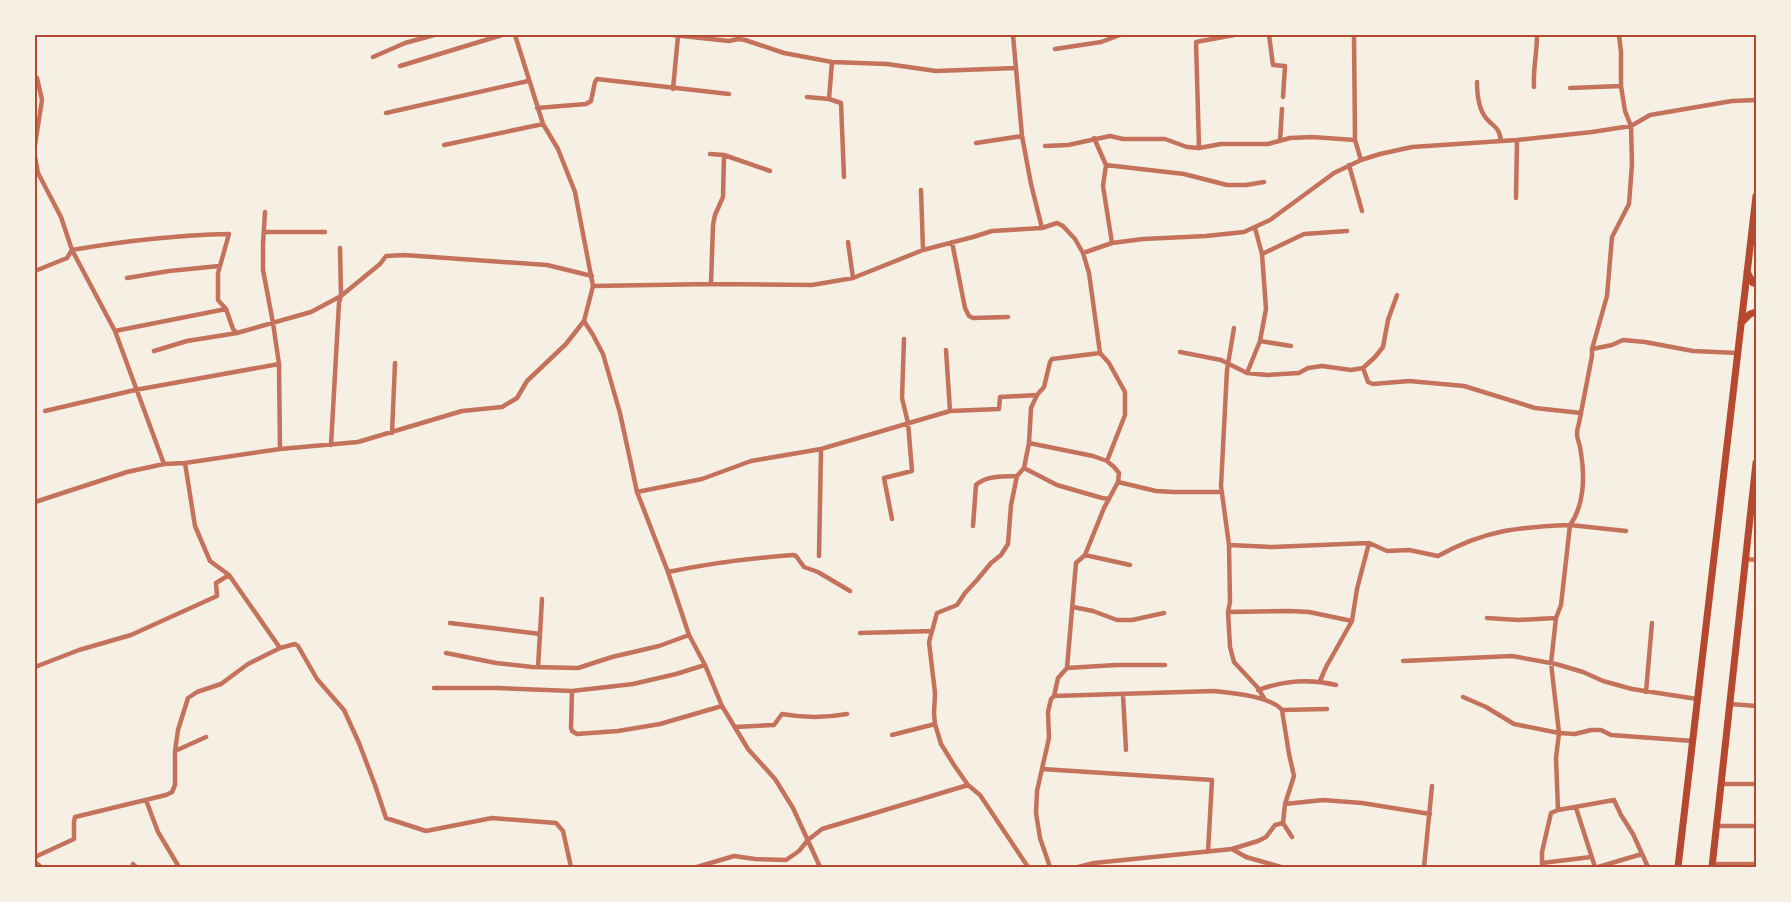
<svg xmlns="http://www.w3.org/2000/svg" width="1791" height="902" viewBox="0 0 1791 902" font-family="'Noto Sans',sans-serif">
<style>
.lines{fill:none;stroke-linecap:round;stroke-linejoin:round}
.minor{stroke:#c5725c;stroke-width:4.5}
.primary{stroke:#b5482f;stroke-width:7}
.neatline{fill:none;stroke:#b5482f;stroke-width:2}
</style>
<rect width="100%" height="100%" fill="#f6efe4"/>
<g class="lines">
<path class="minor" d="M673 35 729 41 738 39 745 40 784 53 832 62 887 64 936 71 1016 68
M1013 35 1022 136 1031 184 1042 228
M1269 35 1273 65 1285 66 1283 97
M1354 35 1355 140 1361 160
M1055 49 1101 42 1120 35
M373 57 405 43 434 35
M400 66 502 35
M35 77 37 78 42 100 35 145
M1477 82C1477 94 1478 108 1486 118 1494 128 1498 125 1501 140
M1534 87C1533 69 1537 52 1537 35
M1570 88 1621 86
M673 89 678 36
M807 97 829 99 841 103 844 177
M829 99 832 62
M537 108 586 104 591 101 595 82 597 79 729 94
M386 113 528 81
M1094 138 1106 165 1103 186 1112 243
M1280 141 1282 109
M976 143 1022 136
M444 145 543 124
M1045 146 1068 145 1110 136 1123 139H1165L1187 147 1199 148 1221 144H1268L1290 138 1312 137 1355 140
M1199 148 1196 42 1234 35
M710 154 724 155 770 171
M35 157 38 173 61 217 72 250 115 331 164 464
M1106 165 1184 174 1227 185H1246L1264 182
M1349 165 1362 211
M921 190 923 250
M1516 198 1517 140
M265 212 263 244V270L273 323 279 364 280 449
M264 232H325
M848 242 853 278
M952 242 965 308 969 316 973 318 1008 317
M1083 253 1112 243 1143 239 1206 236 1244 232 1270 220 1334 173 1361 160 1380 154 1412 147 1517 140 1592 132 1631 126 1650 115 1732 101 1756 100
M1262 254 1304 234 1347 231
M35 271 67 258 72 250C124 241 176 235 229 234L218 273V300L226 309 233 329 237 333 311 312 341 296 380 264 386 256 404 255 547 265 592 276
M127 278 169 271 219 266
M711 284 713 225 715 215 723 197 724 155
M593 286 711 284 812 285 853 278 923 250 973 237 992 231 1042 228 1057 223 1063 226 1075 239 1083 253 1089 273 1100 353 1109 363 1125 392V415L1107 461
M584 321 593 335 603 354 620 413 637 492 668 572 689 635 705 665 722 706 748 749 775 779 793 808 820 867
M1234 328 1227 370 1221 486 1229 545 1230 602 1228 612 1230 647 1234 662 1258 688 1265 700
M115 331 226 309
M1260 341 1291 346
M1592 349 1612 345 1623 340 1645 342 1693 351 1738 353
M946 350 950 411
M154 351 187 341 237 333
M1180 352 1221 360 1247 373 1267 375 1299 373 1308 368 1322 366 1351 370 1363 368 1375 357 1383 347 1388 320 1397 295
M1363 368 1368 382 1373 384 1409 381 1464 386 1535 408 1581 413
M1247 373 1260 341 1266 309 1262 254 1255 228
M45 411 135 390 279 364
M392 433 395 363
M1029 443 1093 456 1107 461 1114 467 1119 473 1118 482 1104 508 1085 555 1076 563 1067 668 1058 678 1054 696 1051 699 1048 712 1049 738 1037 791 1036 813 1040 838 1050 867
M331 445 339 303 341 296 340 248
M185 463 195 526 210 561 229 575 280 648
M1024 468 1057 485 1102 498 1109 499
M1118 482 1156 491 1174 492H1221
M637 492 702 479 751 461 821 449 950 411 999 409 1000 397 1037 395
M35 502 127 472 164 464 185 463 280 449 358 442 462 411 502 407 517 398 527 381 566 344 584 321 593 286 575 192 558 149 543 124 515 35
M892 519 884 478 912 471 908 423 902 398 904 339
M973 526 976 485C987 475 1003 477 1017 476
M1229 545 1272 547 1369 543 1387 551 1409 550 1438 556C1485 530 1518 527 1570 525 1584 506 1585 477 1581 453 1580 439 1574 440 1579 423L1592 356V349L1607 296 1612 237 1629 204 1632 164 1631 126 1625 111 1621 86V52L1619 35
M1085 555 1130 565
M819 556 821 449
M1746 559 1756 560
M668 572C710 563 751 558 793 555L796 556 804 567 818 572 850 591
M1073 607 1093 611 1117 620H1132L1164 613
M1228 612 1290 611 1309 612 1352 621
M1487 618 1518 620 1556 618
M450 623 540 634
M860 633 932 631
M446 653 496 663 532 667 578 668 612 657 659 646 689 635
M1403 661 1512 656 1556 664 1583 672 1603 681 1632 689 1697 699
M35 667 79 650 131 635 217 596 216 583 229 575
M538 667 542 599
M1067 668 1116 665H1165
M1320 681 1326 667 1352 621 1357 589 1369 543
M434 688H498L572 691 633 684 676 674 705 665
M1258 690C1283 681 1311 679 1336 685
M572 691 571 728 572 731 577 734 618 731 660 724 722 706
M1646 692 1652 623
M1123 695 1126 750
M1054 696 1214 691C1232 693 1270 696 1282 710L1289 754 1294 776 1285 804 1283 823 1275 825 1266 837 1258 841 1232 849 1094 863 1078 867
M1463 697 1486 707 1514 724 1559 733 1575 734 1591 730H1601L1611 735 1693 741
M1730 704 1756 706
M1282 710 1327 709
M735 727 774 725 782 714C804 718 825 718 847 714
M892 735 935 724
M175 751 206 737
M1042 769 1212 780 1208 852
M1721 784H1756
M146 800 158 832 179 867
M1285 804 1323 800 1362 803 1430 814
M1576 808 1595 867
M1558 810 1556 758 1559 733 1551 663 1556 618 1561 605 1570 525 1626 531
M1283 823 1292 837
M1717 826H1756
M1232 849 1246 857 1281 867
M35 857 74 839V822L75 817 166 795 172 792 175 785V751L178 730 188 698 197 692 221 684 248 664 280 648 295 644 298 646 317 679 344 710 359 743 375 785 386 818 426 831 492 818 556 823 563 831 571 867
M35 862 41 867
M1542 863 1591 857
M133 864 136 867
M1712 864H1756
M697 867 734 856 755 859 786 860 799 851 808 840 822 829 968 785
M1028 867 980 795 968 785 954 765 941 744 935 724 934 714 935 693 929 642 937 613 957 605 965 593 977 580 991 563 1001 555 1008 544 1011 505 1017 476 1024 468 1029 443 1031 408 1037 395 1044 387 1050 362 1052 359 1100 353
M1424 867 1432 786
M1542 867V852L1551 813 1558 810 1614 800 1621 815 1633 834 1648 867
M1598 867 1642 854"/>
<path class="primary" d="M1747 272 1753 283H1756
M1741 323 1750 314 1756 312
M1678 867 1756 196
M1712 867 1756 463"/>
</g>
<rect width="1791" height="902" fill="none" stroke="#f6efe4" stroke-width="72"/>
<rect x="36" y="36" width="1719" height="830" class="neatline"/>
</svg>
